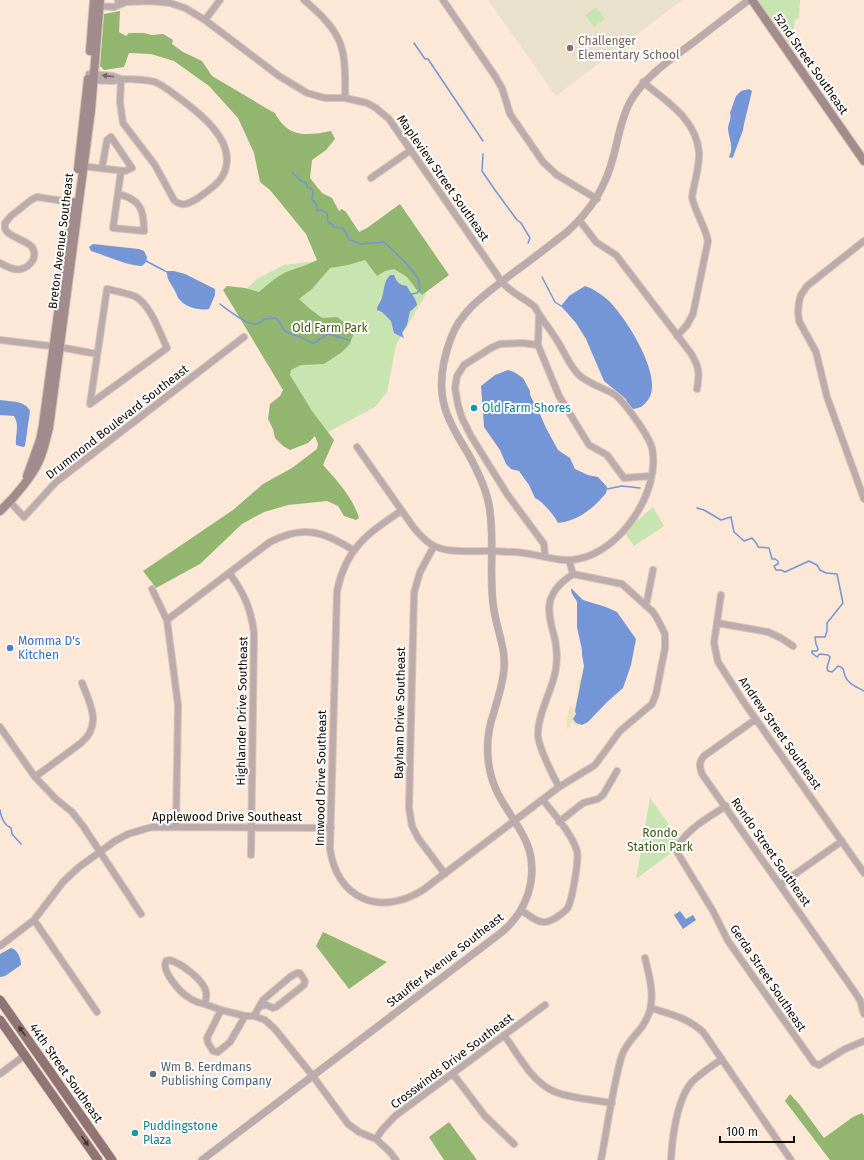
<svg xmlns="http://www.w3.org/2000/svg" width="864" height="1160" viewBox="0 0 864 1160" font-family="'Fira Sans',sans-serif">
<style>
.education{fill:#eae1cc}
.green{fill:#c8e4b0}
.forest{fill:#92b56f}
.sand{fill:#ece2bd}
.water{fill:#7495d6}
.lines{fill:none;stroke-linecap:round;stroke-linejoin:round}
.stream{stroke:#7495d6;stroke-width:1.5}
.minor-casing{stroke:#d8c4b4;stroke-width:8}
.tertiary-casing{stroke:#d8c4b4;stroke-width:8}
.secondary-casing{stroke:#d8c4b4;stroke-width:10}
.primary-casing{stroke:#d8c4b4;stroke-width:10}
.minor{stroke:#bbabac;stroke-width:6}
.tertiary{stroke:#bbabac;stroke-width:7}
.secondary{stroke:#a28b8d;stroke-width:8}
.primary{stroke:#907476;stroke-width:9}
.oneway{fill:#6f6360}
.oneway2{fill:#453432}
.education-dot{fill:#8d6e63;stroke:#fff;stroke-width:1.5}
.culture-dot{fill:#0f9aa8;stroke:#fff;stroke-width:1.5}
.shop-dot{fill:#3f7fe0;stroke:#fff;stroke-width:1.5}
.service-dot{fill:#5c6f8a;stroke:#fff;stroke-width:1.5}
.labels{text-anchor:middle;stroke-width:4;stroke-linejoin:round;paint-order:stroke}
.education-label{font-size:12px;fill:#785e54;stroke:#fff;text-anchor:start}
.street-label{font-size:12px;fill:#130a04;stroke:#fff}
.park-label{font-size:12px;fill:#3a5a0e;stroke:#fff}
.culture-label{font-size:12px;fill:#0d838f;stroke:#fff;text-anchor:start}
.shop-label{font-size:12px;fill:#366cbe;stroke:#fff;text-anchor:start}
.service-label{font-size:12px;fill:#4e5e75;stroke:#fff;text-anchor:start}
</style>
<rect width="100%" height="100%" fill="#fde7d6"/>
<path class="education" d="M488 0H682L556 96Z"/>
<path class="green" d="M759 0H800L799 18 795 20 791 47 758 1Z
M596 7 605 19 594 27 585 15Z
M400 233 429 273 426 294 396 345 387 392 375 407 328 432 284 383 233 302 257 279 284 265 348 257Z
M653 507 664 526 634 546 624 532Z
M650 798 683 844 636 879Z"/>
<path class="forest" d="M120 11 119 32 126 36 129 33H144L152 35 163 34 173 40 172 44 183 52 202 61 212 76 271 111 275 113C288 138 306 136 331 131L335 139 326 150 312 160 310 178 322 193 332 198 339 211 342 209 346 212 359 232 367 228 400 204 449 275 422 295 416 289 407 277 394 269 385 271 377 276 365 260 348 265 330 268 312 289 299 299 310 309 322 318 337 317 350 327 353 335 350 344 342 352 324 364 301 365 291 370 290 375 312 411 334 440 323 465C338 482 352 496 359 518L356 520 344 516 338 506 327 501 288 505 264 512 242 524 200 564 156 588 143 571 233 510 263 484 292 468 317 449 318 444 315 436 308 443 290 450 283 446 275 438 273 429 268 419 270 404 280 396 283 390 223 290 227 286 245 288 259 292C267 285 275 278 284 273 295 268 307 266 317 260L306 234 270 190 260 182 254 153 238 118 209 86 174 61 151 54 129 53 124 67 104 70 100 66 104 14Z
M323 932 387 962 349 989 316 946Z
M790 1094 799 1104 824 1138 853 1117 862 1113 864 1116V1160H830L785 1101Z
M449 1122 477 1160H444L429 1137Z"/>
<path class="sand" d="M581 678 580 689 575 711V722L581 725 577 726 572 722 571 727 567 729C566 721 567 715 570 706L574 709 575 707 579 689V679Z"/>
<path class="water" d="M749 89 752 91 744 124 743 130 733 157 731 158 729 157C734 147 729 139 728 129 728 123 732 119 730 113L736 96 741 91Z
M93 244 139 249 144 251 147 257 146 262 142 266C125 265 107 256 91 251L89 247Z
M165 271H174L185 274 215 289V295L209 309C199 311 185 307 179 299 177 297 177 294 175 291 173 287 170 283 168 279 167 276 168 274 165 271Z
M390 275H394C397 283 400 285 407 286 410 293 416 298 417 305L412 310 410 311 407 325 402 333 404 338 394 333 391 321 382 312 377 310C377 305 381 302 382 298 384 290 384 281 390 275Z
M585 286C594 289 601 294 608 300 625 316 665 378 648 400 643 406 641 408 633 409L627 403 626 399 604 381 586 339 576 323 561 306 569 296Z
M508 370 514 372 523 378 530 391V395L540 414 546 428 558 450 570 458 575 469 588 475 598 477 607 487 606 493C594 508 578 521 558 523 555 516 542 501 535 498L529 485 519 471 511 469 506 464 500 450 484 427 481 386 495 375Z
M0 400C11 402 25 400 30 411L25 446 23 447 16 445C15 434 20 426 14 416L0 415Z
M571 588 583 600 606 607 617 612 636 639 631 665 623 688 607 702 588 722 582 725 576 723 573 719 576 714 575 711 584 666 582 655V650L577 627V602C575 597 571 595 571 588Z
M680 911 686 919 693 915 696 920 683 929 674 915Z
M11 948C18 950 21 958 21 965L5 976 0 977V954Z"/>
<g class="lines">
<path class="stream" d="M414 43 425 59H428L483 141
M483 154 482 171 495 190 517 220 521 223 530 238 528 243
M292 172 301 181 305 182 307 184V187L310 188 313 191 312 199 317 205V211L321 210 327 213 328 222 333 225 334 227 343 228 350 240 361 244 384 242 407 264 418 278 420 289 417 293 411 294
M146 261 165 271
M542 277 555 302 561 306
M220 304C227 309 245 324 254 324 258 325 262 321 265 319L276 318C281 322 281 327 285 331 290 334 295 335 300 337 306 339 307 342 314 343L328 334 349 340
M607 489 622 486 640 488
M697 508 704 510 721 520 731 517 734 532 744 541 752 538 757 544 758 547 769 548 772 559H775L778 561V564L774 566 776 570H781L785 572 809 561 817 565 820 570 826 573 837 574 843 603 827 623V631L825 637H815L816 644 818 649 817 651H812V653L817 657 820 654 828 655 830 657 827 668 828 671 832 672 838 666C845 668 843 670 845 676 848 684 857 687 864 691
M0 810C1 817 4 825 11 828L12 834 21 844"/>
<defs>
<path id="minor" d="M304 0C344 34 346 47 345 98
M443 0 495 76 502 88 510 114 543 162 557 175 597 199
M126 2 149 1 170 3 185 8 205 20 279 76 307 93 325 98H345L367 103 376 108 389 119 502 282C512 294 523 297 535 307 541 319 551 330 558 342 565 353 570 367 579 375 589 384 603 388 614 394 624 401 649 436 652 448 661 491 621 551 578 559 557 563 536 553 515 552 505 552 495 551 485 551 469 551 449 553 434 546 426 542 419 534 414 528L357 447
M97 6 114 7 126 2 118 0
M205 20 220 0
M89 74 113 76 121 79 113 81 89 80
M121 79C132 79 144 79 155 82 163 85 171 92 178 97 198 112 233 138 226 167 223 182 209 190 198 198 190 203 182 208 174 200L155 165 123 123 120 102Z
M643 82C667 102 696 119 699 152 700 166 694 183 692 197 695 213 705 225 708 241L693 314 687 325 677 336
M80 166 125 171 132 168 111 137 107 140 102 168
M371 178 411 150
M118 194C140 199 144 209 144 231L113 228 121 171
M580 221 596 242 616 255 690 352C699 366 700 372 697 389
M864 241 807 286 801 295 799 302 798 312 799 321 816 352 827 397 864 499
M0 263C6 266 14 271 21 269 26 268 30 265 33 260 41 240 11 241 5 229V223L11 216 31 200 37 197 77 203
M107 289C116 291 126 293 134 296 150 303 160 333 167 348L90 404Z
M539 315 538 345 559 396 589 445 607 455 624 478 651 476
M0 340 59 347 97 354
M538 345 522 343 500 344 491 348 464 365 457 376 455 388 458 405 462 418 471 436 507 494 544 544 545 557
M10 502 24 517 56 482 244 337
M401 511C367 534 346 548 337 591L330 849C337 899 380 917 423 890L559 787 595 765 620 731 652 704 656 694 665 648V634L658 620 653 612 622 584 573 574
M434 546 420 572 414 593 409 808 412 826 418 838 445 874
M569 560 573 574
M230 574C244 593 251 609 254 633L251 855
M152 589 167 620 178 705 176 827
M721 595 714 643 718 662 743 701 864 873
M646 606 653 570
M167 620 270 542C303 525 323 531 353 550
M717 623 768 632 781 638 793 646
M756 719 704 756C699 762 699 766 702 774L845 978 860 1000 864 1014
M0 727 35 777 56 799 72 812 83 826 141 914
M35 777 81 743C102 725 91 705 82 683
M559 787C553 776 539 748 538 736 537 714 553 690 556 668 558 655 556 641 552 628 550 619 548 611 550 601 554 588 563 581 573 574
M726 806C711 816 679 833 677 852L713 911 728 941 814 1063 819 1065 845 1049 864 1041
M559 822 583 803 598 799 603 795 617 771
M781 884 842 841
M521 910C527 914 536 922 543 922 550 923 562 914 567 909 572 902 579 860 577 851 572 834 554 814 543 800
M34 920 97 1012
M0 946 34 920 63 882 79 867 115 841 128 834 152 827 331 828
M169 960C181 963 204 980 206 992 207 996 206 1000 205 1004 199 1003 193 1001 188 997 180 992 161 971 166 961Z
M205 1004 221 1010 245 1016H254L265 1020 275 1029 312 1075 348 1124 359 1132 376 1139 390 1152 396 1160
M651 1008C670 1014 688 1018 703 1032L791 1160
M221 1010 207 1038 208 1043 213 1051 218 1052 230 1042 245 1016
M254 1016 263 1000 290 977 297 973H300L305 981 304 985 276 1007 273 1008 267 1005 261 1006
M504 1035C518 1054 531 1081 553 1091 568 1098 595 1100 612 1103
M0 1074 25 1055
M453 1074 485 1116 514 1144
M376 1139 382 1130 395 1116 545 1005
M601 1160C608 1125 612 1089 622 1055 626 1044 634 1037 641 1028 658 1006 651 982 645 958
M671 1160C672 1138 677 1099 692 1082 701 1073 712 1066 722 1059"/>
<path id="tertiary" d="M202 1160 502 932C514 922 523 909 528 894 546 833 497 818 489 766 486 748 488 729 494 712 498 697 503 684 504 669 506 646 495 626 493 603 489 571 495 538 489 505 486 488 478 472 470 457 461 441 450 426 445 408 438 385 443 359 451 338 461 309 490 291 513 273 531 260 549 246 567 232 592 209 606 187 614 154 619 135 621 119 630 102 645 76 670 60 694 42 712 28 730 14 749 0"/>
<path id="secondary" d="M752 0 864 161
M90 51 94 0
M78 169 88 79
M27 476 40 440 43 425 73 202
M0 511C14 498 31 478 39 461 44 450 46 439 49 428L91 110 100 0"/>
<path id="primary" d="M0 1000 112 1160
M0 1020 98 1160"/>
</defs>
<use href="#minor" class="minor-casing"/>
<use href="#tertiary" class="tertiary-casing"/>
<use href="#secondary" class="secondary-casing"/>
<use href="#primary" class="primary-casing"/>
<use href="#minor" class="minor"/>
<use href="#tertiary" class="tertiary"/>
<use href="#secondary" class="secondary"/>
<use href="#primary" class="primary"/>
</g>
<defs><path id="oneway-solid" d="M-6-.8H1V-3.2L6.5 0L1 3.2V.8H-6Z"/></defs>
<use class="oneway" href="#oneway-solid" transform="translate(108 76) rotate(-173)"/>
<g class="oneway2">
<use href="#oneway-solid" transform="translate(22 1031) rotate(-125)"/>
<use href="#oneway-solid" transform="translate(85 1141) rotate(55)"/>
</g>
<circle class="education-dot" cx="570" cy="48" r="4"/>
<g class="culture-dot">
<circle cx="474" cy="408" r="4"/>
<circle cx="135" cy="1133" r="4"/>
</g>
<circle class="shop-dot" cx="10" cy="648" r="4"/>
<circle class="service-dot" cx="153" cy="1074" r="4"/>
<g class="labels">
<g class="education-label">
<text x="578" y="45">Challenger<tspan x="578" dy="14">Elementary School</tspan></text>
</g>
<g class="street-label">
<text transform="translate(811 64) rotate(55)" y="4">52nd Street Southeast</text>
<text transform="translate(443 178) rotate(55)" y="4">Mapleview Street Southeast</text>
<text transform="translate(61 241) rotate(-83)" y="4">Breton Avenue Southeast</text>
<text transform="translate(117 422) rotate(-38)" y="4">Drummond Boulevard Southeast</text>
<text transform="translate(242 711) rotate(-89)" y="4">Highlander Drive Southeast</text>
<text transform="translate(400 713) rotate(-89)" y="4">Bayham Drive Southeast</text>
<text transform="translate(780 733) rotate(55)" y="4">Andrew Street Southeast</text>
<text transform="translate(321 778) rotate(-89)" y="4">Innwood Drive Southeast</text>
<text x="227" y="821">Applewood Drive Southeast</text>
<text transform="translate(771 852) rotate(55)" y="4">Rondo Street Southeast</text>
<text transform="translate(445 960) rotate(-38)" y="4">Stauffer Avenue Southeast</text>
<text transform="translate(768 978) rotate(56)" y="4">Gerda Street Southeast</text>
<text transform="translate(452 1061) rotate(-37)" y="4">Crosswinds Drive Southeast</text>
<text transform="translate(66 1073) rotate(55)" y="4">44th Street Southeast</text>
</g>
<g class="park-label">
<text x="330" y="332">Old Farm Park</text>
<text x="660" y="837">Rondo<tspan x="660" dy="14">Station Park</tspan></text>
</g>
<g class="culture-label">
<text x="482" y="412">Old Farm Shores</text>
<text x="143" y="1130">Puddingstone<tspan x="143" dy="14">Plaza</tspan></text>
</g>
<g class="shop-label">
<text x="18" y="645">Momma D's<tspan x="18" dy="14">Kitchen</tspan></text>
</g>
<g class="service-label">
<text x="161" y="1071">Wm B. Eerdmans<tspan x="161" dy="14">Publishing Company</tspan></text>
</g>
</g>
<path d="M720 1136v6h74v-6" fill="none" stroke="#130a04" stroke-width="2"/>
<text x="726" y="1136" font-size="12" fill="#130a04" stroke="#ffffff" stroke-width="3" paint-order="stroke">100 m</text>
</svg>
